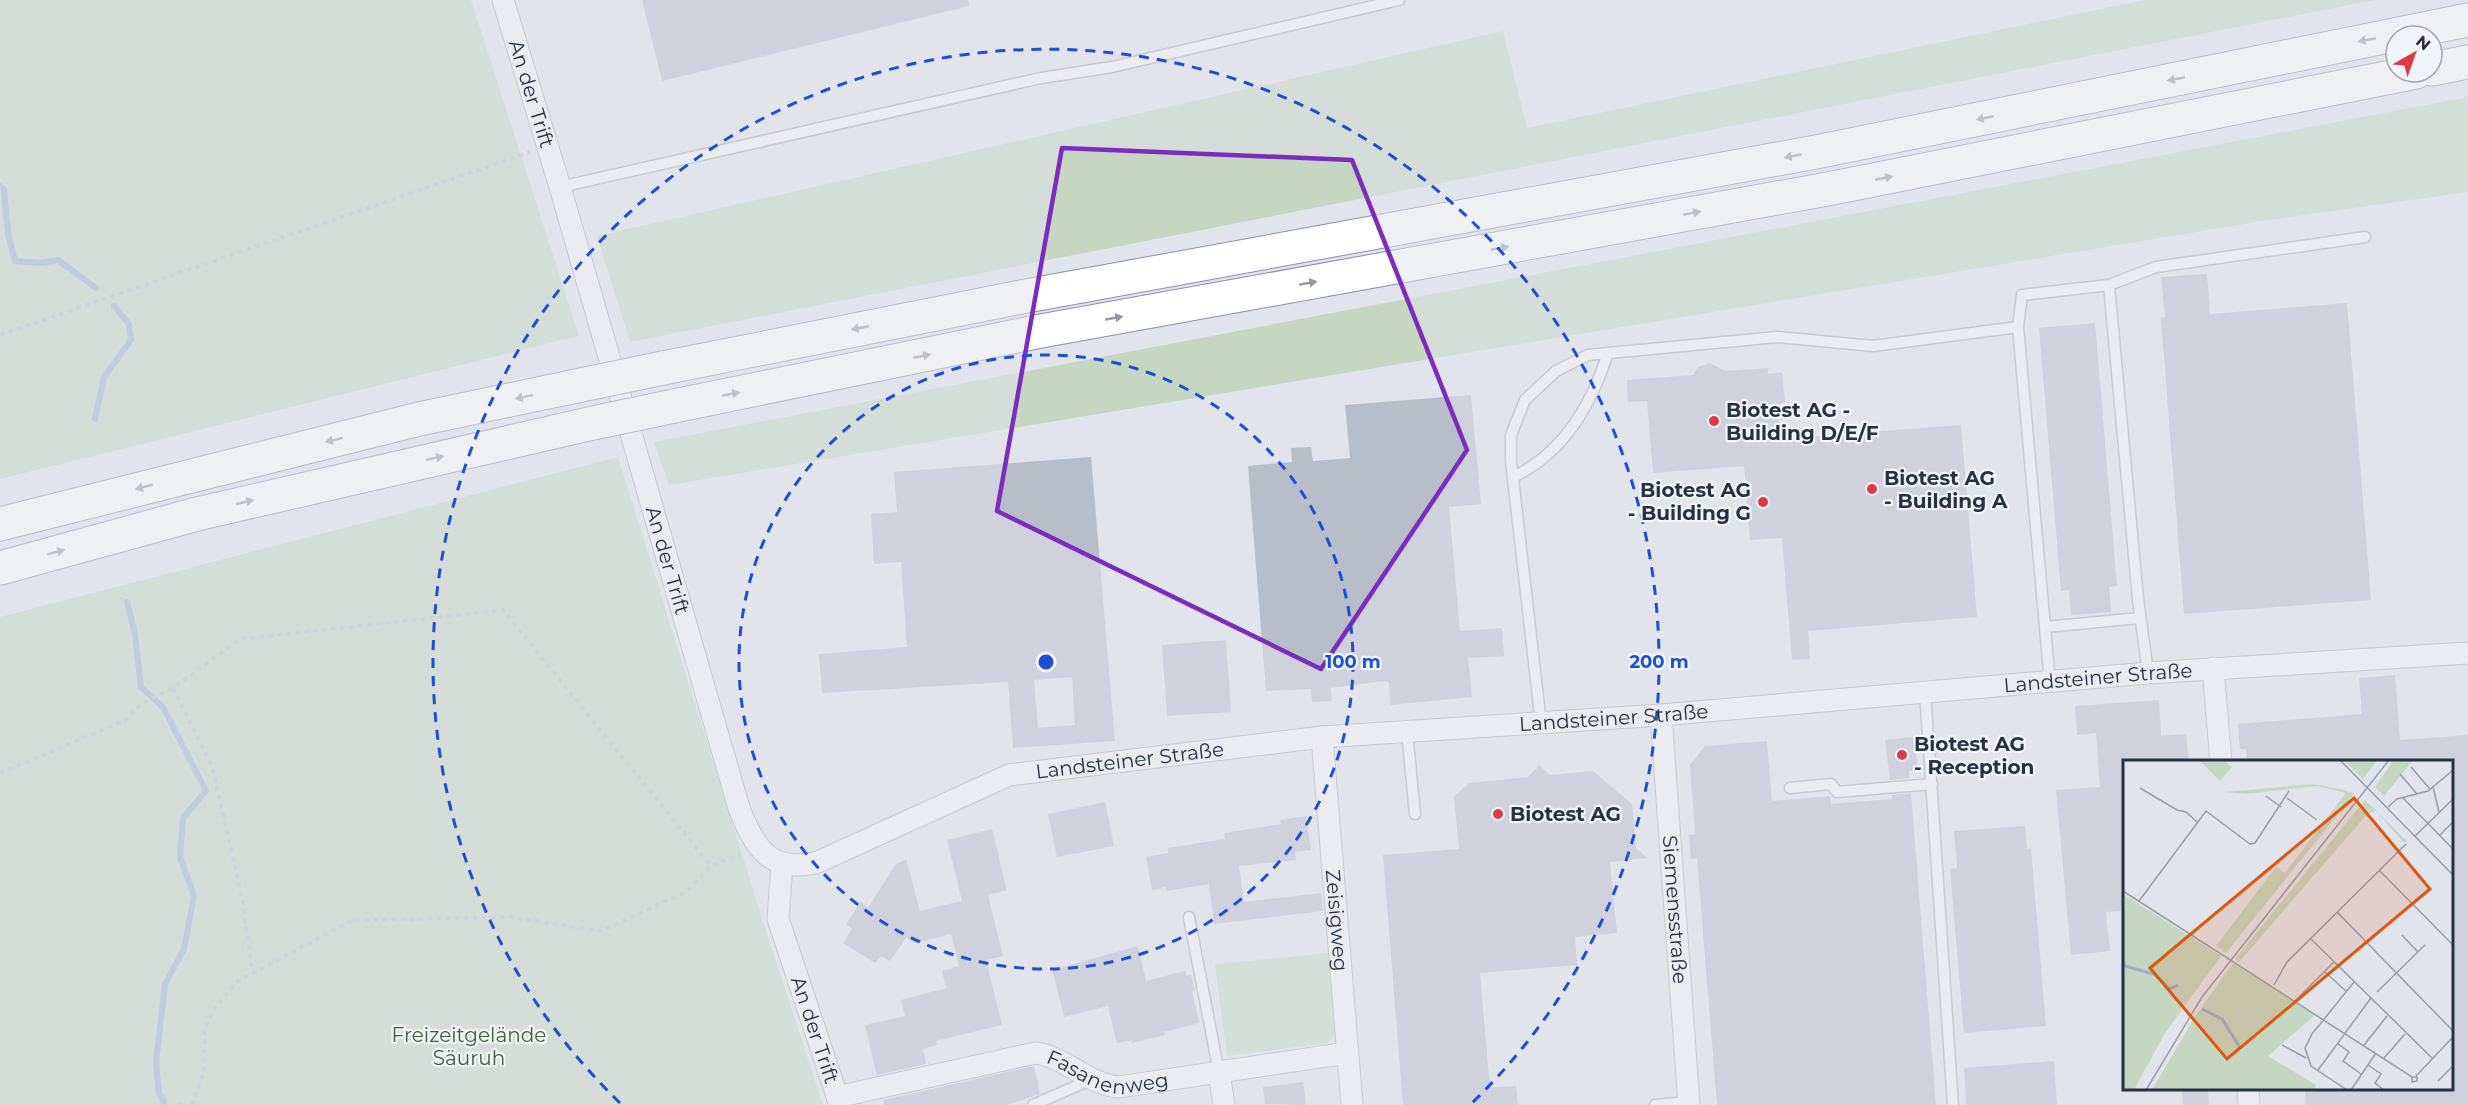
<svg xmlns="http://www.w3.org/2000/svg" width="2468" height="1105" viewBox="0 0 2468 1105" font-family="Montserrat,sans-serif">
<style>
.green{fill:#c5d6c1}
.lines{fill:none;stroke-linecap:round;stroke-linejoin:round}
.stream{stroke:#99afcf;stroke-width:6}
.building{fill:#b8bdca;fill-rule:evenodd}
.service-casing{stroke:#a5aab6;stroke-width:13}
.minor-casing{stroke:#a5aab6;stroke-width:23}
.motorway-casing{stroke:#8790a4;stroke-width:35}
.path{stroke:#bbbfc7;stroke-width:4;stroke-dasharray:4.5 4.5;stroke-linecap:butt}
.service{stroke:#f5f6f9;stroke-width:10}
.minor{stroke:#f5f6f9;stroke-width:21}
.motorway{stroke:#fff;stroke-width:33}
.motorway-bridge-casing{stroke:#8790a4;stroke-width:35;stroke-linecap:butt}
.motorway-bridge{stroke:#fff;stroke-width:33}
.oneway{fill:#9398a2}
.marked{fill:none;stroke:#7b2cbf;stroke-width:4.5;stroke-linejoin:round}
.ring{fill:none;stroke:#1d4ed8;stroke-width:3;stroke-dasharray:10 8}
.poi-dot{fill:#dd3a46;stroke:#f1f4f8;stroke-width:2}
.labels{text-anchor:middle;stroke-width:4.5;stroke-linejoin:round;paint-order:stroke}
.street-label{font-size:20px;fill:#273045;stroke:#f1f4f8}
.poi-label{font-size:20px;font-weight:bold;fill:#273045;stroke:#f1f4f8;text-anchor:start}
.park-label{font-size:20px;fill:#396333;stroke:#f1f4f8}
.inset-river{fill:none;stroke:#99afcf;stroke-width:3}
.inset-road{fill:none;stroke:#979ca9;stroke-width:1.5}
.view{fill:#de570f;fill-opacity:0.15;stroke:#de570f;stroke-width:3}
.inset-edge{fill:none;stroke:#273045;stroke-width:3}
.centre{fill:#1d4ed8;stroke:#f1f4f8;stroke-width:3}
.ring-label{font-size:18px;text-anchor:middle;font-weight:bold;fill:#1d4ed8;stroke:#f1f4f8;stroke-width:4.5;stroke-linejoin:round;paint-order:stroke}
</style>
<rect width="100%" height="100%" fill="#e1e4eb"/>
<path class="green" d="M0 0H471L579 336 0 479Z
M2144 0H2375L630 342 597 236 1503 31 1527 128Z
M2468 97V192L2269 220 669 485 654 442Z
M618 457 761 915 823 1105H0V617Z
M1328 953 1335 1036 1327 1043 1227 1056 1215 964Z"/>
<g class="lines">
<path class="stream" d="M0 186 4 190 8 234 15 261 41 263 58 260 96 288
M95 419 104 377 131 340 129 324 114 306
M127 602 135 634 141 687 163 707 206 791 183 818 180 857 194 896 184 949 165 984 156 1062 159 1094 163 1099 164 1105"/>
</g>
<path class="building" d="M642 0H968L969 6 662 81Z
M2207 274 2210 314 2347 303 2371 600 2184 614 2161 318 2165 317 2161 277Z
M2095 323 2117 586 2109 587 2111 612 2071 615 2069 590 2061 591 2039 328Z
M1710 363 1725 371 1768 368V374L1782 372 1785 403 1778 404 1780 439 1961 425 1977 617 1808 631 1810 659 1792 660 1782 538 1750 540 1744 466 1653 473 1647 401 1628 402 1627 380 1693 375 1698 367Z
M1471 395 1481 504 1449 507 1460 631 1502 628 1504 656 1468 658 1472 697 1390 705 1389 683 1385 681 1331 688 1332 701 1312 702 1311 689 1266 691 1248 466 1292 462 1291 448 1311 447 1313 461 1350 458 1345 405Z
M1091 457 1115 741 1013 748 1008 682 822 693 819 654 907 647 901 562 874 564 871 514 897 512 894 472ZM1072 677 1075 725 1038 728 1034 680Z
M1226 640 1231 712 1167 716 1162 645Z
M2395 675 2400 740 2468 735V1105H2306L2305 1089H2451V762H2247L2246 749H2240L2238 724 2362 714 2359 678Z
M2159 700 2161 736 2186 734 2189 762H2124V911L2106 912 2110 951 2071 955 2056 790 2100 787 2096 733 2077 735 2075 706Z
M1914 737 1918 770 1909 771V778L1890 780 1885 740Z
M1767 741 1772 801 1830 796 1831 804 1892 799V795L1911 793 1936 1105H1717L1697 858 1691 859 1689 835 1695 834 1690 765 1705 746Z
M1539 765 1550 775 1593 771 1632 804 1636 848 1647 858 1610 862 1617 933 1575 937 1577 965 1480 973 1490 1088 1516 1086 1518 1105H1403L1383 855 1459 849 1454 797 1469 783 1528 777Z
M1105 802 1114 846 1057 857 1048 814Z
M1306 816 1311 850 1295 852 1296 860 1239 866 1244 902 1321 893 1323 911 1214 924 1209 884 1166 891V887L1152 890 1146 857 1168 853V848L1225 839 1224 833 1281 824 1280 820Z
M2025 826 2027 849 2031 848 2046 1026 1964 1033 1950 869 1957 868 1954 831Z
M992 829 1007 890 988 895 1003 956 986 960 1002 1025 936 1041 937 1045 923 1049 926 1064 877 1075 865 1025 905 1016 901 1000 946 988 942 971 959 966 951 934 916 943 906 938 890 961 881 956 875 963 843 943 852 929 846 924 861 902 868 908 895 865 906 859 920 911 962 901 947 840Z
M1138 946 1146 981 1185 971 1186 976 1191 975 1195 991 1192 992 1199 1023 1164 1032 1165 1035 1132 1043V1040L1117 1043 1108 1006 1064 1017 1052 970Z
M2054 1061 2057 1105H1966L1964 1068Z
M1034 1066 1040 1094 1007 1105H884L883 1100Z
M1303 1082 1306 1105 1265 1104 1263 1087Z
M2182 1089H2208L2209 1105H2183Z"/>
<g class="lines">
<defs>
<path id="service" d="M560 187 1041 78 1112 67 1399 0
M2109 285 2156 267 2365 237
M1513 477C1564 453 1591 405 1608 353
M2045 627 2140 618
M2050 683 2018 327 2022 295 2109 285 2138 599 2148 673
M1925 691 1953 1105
M1541 724 1511 461V435L1525 400 1556 371 1588 355 1777 337 1873 346 2018 327
M1407 732 1415 814
M1790 788 1831 784 1837 792 1932 784
M1189 917 1219 1073
M1033 1105 1090 1080
M1655 1105 1689 1102"/>
<g id="minor">
<path id="s1" d="M503 0 560 187 739 808C755 849 771 874 818 862L1009 775 1322 737 1661 715 2148 673 2468 653"/>
<path d="M2213 668 2221 762"/>
<path id="s2" d="M1661 715 1689 1105"/>
<path id="s3" d="M1322 737 1352 1105"/>
<path id="s4" d="M782 864 778 919 840 1105"/>
<path d="M1219 1073 1224 1105"/>
<path d="M2248 1088 2249 1105"/>
<path id="s5" d="M837 1097 1035 1053C1064 1056 1087 1084 1119 1087L1347 1053"/>
</g>
<path id="motorway" d="M2432 69 2468 62
M663 368 1021 297 1816 152 2468 20
M674 406 1041 331 1833 188 2416 72
M0 524 419 419 581 385
M0 568 197 514 593 423"/>
</defs>
<use href="#service" class="service-casing"/>
<use href="#minor" class="minor-casing"/>
<use href="#motorway" class="motorway-casing"/>
<path class="path" d="M0 335 530 152
M173 688 212 766 243 902 252 972
M0 773 126 720 141 704 173 688 240 639 503 610 711 866
M177 1105H184
M192 1105 204 1071 205 1028 213 1011 236 982 353 920 510 917 601 931 686 892 711 866 740 854"/>
<use href="#service" class="service"/>
<use href="#minor" class="minor"/>
<use href="#motorway" class="motorway"/>
<defs>
<path id="motorway-bridge" d="M581 385 663 368
M593 423 674 406"/>
</defs>
<use href="#motorway-bridge" class="motorway-bridge-casing"/>
<use href="#motorway-bridge" class="motorway-bridge"/>
</g>
<defs><path id="oneway-solid" d="M-6-.8H1V-3.2L6.5 0L1 3.2V.8H-6Z" transform="scale(1.5)"/></defs>
<g class="oneway">
<use href="#oneway-solid" transform="translate(2367 40) rotate(169)"/>
<use href="#oneway-solid" transform="translate(2176 79) rotate(169)"/>
<use href="#oneway-solid" transform="translate(1985 118) rotate(169)"/>
<use href="#oneway-solid" transform="translate(1793 156) rotate(170)"/>
<use href="#oneway-solid" transform="translate(1884 178) rotate(-11)"/>
<use href="#oneway-solid" transform="translate(1692 213) rotate(-10)"/>
<use href="#oneway-solid" transform="translate(1500 248) rotate(-10)"/>
<use href="#oneway-solid" transform="translate(1308 283) rotate(-10)"/>
<use href="#oneway-solid" transform="translate(1114 318) rotate(-10)"/>
<use href="#oneway-solid" transform="translate(860 328) rotate(169)"/>
<use href="#oneway-solid" transform="translate(922 356) rotate(-11)"/>
<use href="#oneway-solid" transform="translate(731 394) rotate(-11)"/>
<use href="#oneway-solid" transform="translate(524 397) rotate(168)"/>
<use href="#oneway-solid" transform="translate(334 440) rotate(166)"/>
<use href="#oneway-solid" transform="translate(435 458) rotate(-12)"/>
<use href="#oneway-solid" transform="translate(144 487) rotate(165)"/>
<use href="#oneway-solid" transform="translate(245 502) rotate(-13)"/>
<use href="#oneway-solid" transform="translate(56 552) rotate(-15)"/>
</g>
<path d="M0 0H2468V1105H0ZM1062 148 1352 160 1467 450 1321 669 997 511Z" fill="#e1e4eb" fill-opacity=".55" fill-rule="evenodd"/>
<path class="marked" d="M1062 148 1352 160 1467 450 1321 669 997 511Z"/>
<g class="ring">
<circle cx="1046" cy="662" r="307"/>
<path d="M620 1103A613 613 0 1 1 1472 1103"/>
</g>
<g class="poi-dot">
<circle cx="1714" cy="421" r="6"/>
<circle cx="1872" cy="489" r="6"/>
<circle cx="1763" cy="502" r="6"/>
<circle cx="1902" cy="755" r="6"/>
<circle cx="1498" cy="814" r="6"/>
</g>
<g class="labels">
<g class="street-label">
<text dy="7" stroke="none"><textPath href="#s1" startOffset="98">An der Trift</textPath></text>
<text dy="7" stroke="none"><textPath href="#s1" startOffset="584">An der Trift</textPath></text>
<text dy="7" stroke="none"><textPath href="#s1" startOffset="2254">Landsteiner Straße</textPath></text>
<text dy="7" stroke="none"><textPath href="#s1" startOffset="1768">Landsteiner Straße</textPath></text>
<text dy="7" stroke="none"><textPath href="#s1" startOffset="1282">Landsteiner Straße</textPath></text>
<text dy="7" stroke="none"><textPath href="#s2" startOffset="195">Siemensstraße</textPath></text>
<text dy="7" stroke="none"><textPath href="#s3" startOffset="184">Zeisigweg</textPath></text>
<text dy="7" stroke="none"><textPath href="#s4" startOffset="172">An der Trift</textPath></text>
<text dy="7" stroke="none"><textPath href="#s5" startOffset="280">Fasanenweg</textPath></text>
</g>
<g class="poi-label">
<text x="1726" y="417">Biotest AG -<tspan x="1726" dy="23">Building D/E/F</tspan></text>
<text x="1884" y="485">Biotest AG<tspan x="1884" dy="23">- Building A</tspan></text>
<text x="1751" y="497" text-anchor="end">Biotest AG<tspan x="1751" dy="23">- Building G</tspan></text>
<text x="1914" y="751">Biotest AG<tspan x="1914" dy="23">- Reception</tspan></text>
<text x="1510" y="821">Biotest AG</text>
</g>
<g class="park-label">
<text x="469" y="1042">Freizeitgelände<tspan x="469" dy="23">Säuruh</tspan></text>
</g>
</g>
<g transform="translate(2123 760)">
<rect width="330" height="330" fill="#e1e4eb"/>
<path d="M76 0H101L109 7 97 21ZM221 0H254L240 19ZM271 0H290L261 36 252 27ZM188 24 218 29 231 34 103 193 93 186 153 107 162 113 223 33 195 26 123 34 103 32ZM242 40 284 81 281 83 253 51 245 53 116 202 112 199ZM0 134 98 196 42 273 11 330H0ZM110 203 192 255 145 296 193 325 191 330H29L71 258Z" fill="#c5d6c1"/>
<path class="inset-river" d="M0 201 2 206 31 214 47 229 55 225M79 249 99 259 118 289"/>
<path class="inset-road" d="M217 0 330 115M288 7 307 29M277 14 294 34M310 27 316 52M17 28 54 50 63 52 74 62M143 36 158 47M164 38 194 60M280 38 330 89M265 47 274 39 305 31 330 10M317 75 330 62M292 76 330 39M256 110 330 185M0 131 289 317H294V321L289 322V317M16 141 83 51 127 84 132 83 166 31M214 152 330 271M279 175 295 192M187 178 310 299M202 212 223 231M151 225 164 202 283 84M254 232 302 185M172 241 211 202M214 283 226 292 220 301 238 314M159 285 183 298M241 285 264 256M261 298 282 274M245 305 258 314 252 323 261 330M195 310 248 238M293 316 330 277M315 321 330 306M23 330 79 237 266 0M224 330 188 306 182 288 189 274 231 222M228 330 253 293"/>
<path class="view" d="M231 38 307 129 104 299 27 208Z"/>
<rect width="330" height="330" class="inset-edge"/>
</g>
<circle cx="1046" cy="662" r="9" class="centre"/>
<g class="ring-label">
<text x="1353" y="668">100 m</text>
<text x="1659" y="668">200 m</text>
</g>
<g transform="translate(2414 54) rotate(40)"><circle r="28" fill="#f1f4f8" stroke="#a0a6b0" stroke-width="1.5"/>
<path d="M0-4.5L10 22L0 15L-10 22Z" fill="#dd3a46"/>
<text y="-9" font-size="16" font-weight="bold" text-anchor="middle" fill="#273045">N</text>
</g>
</svg>
